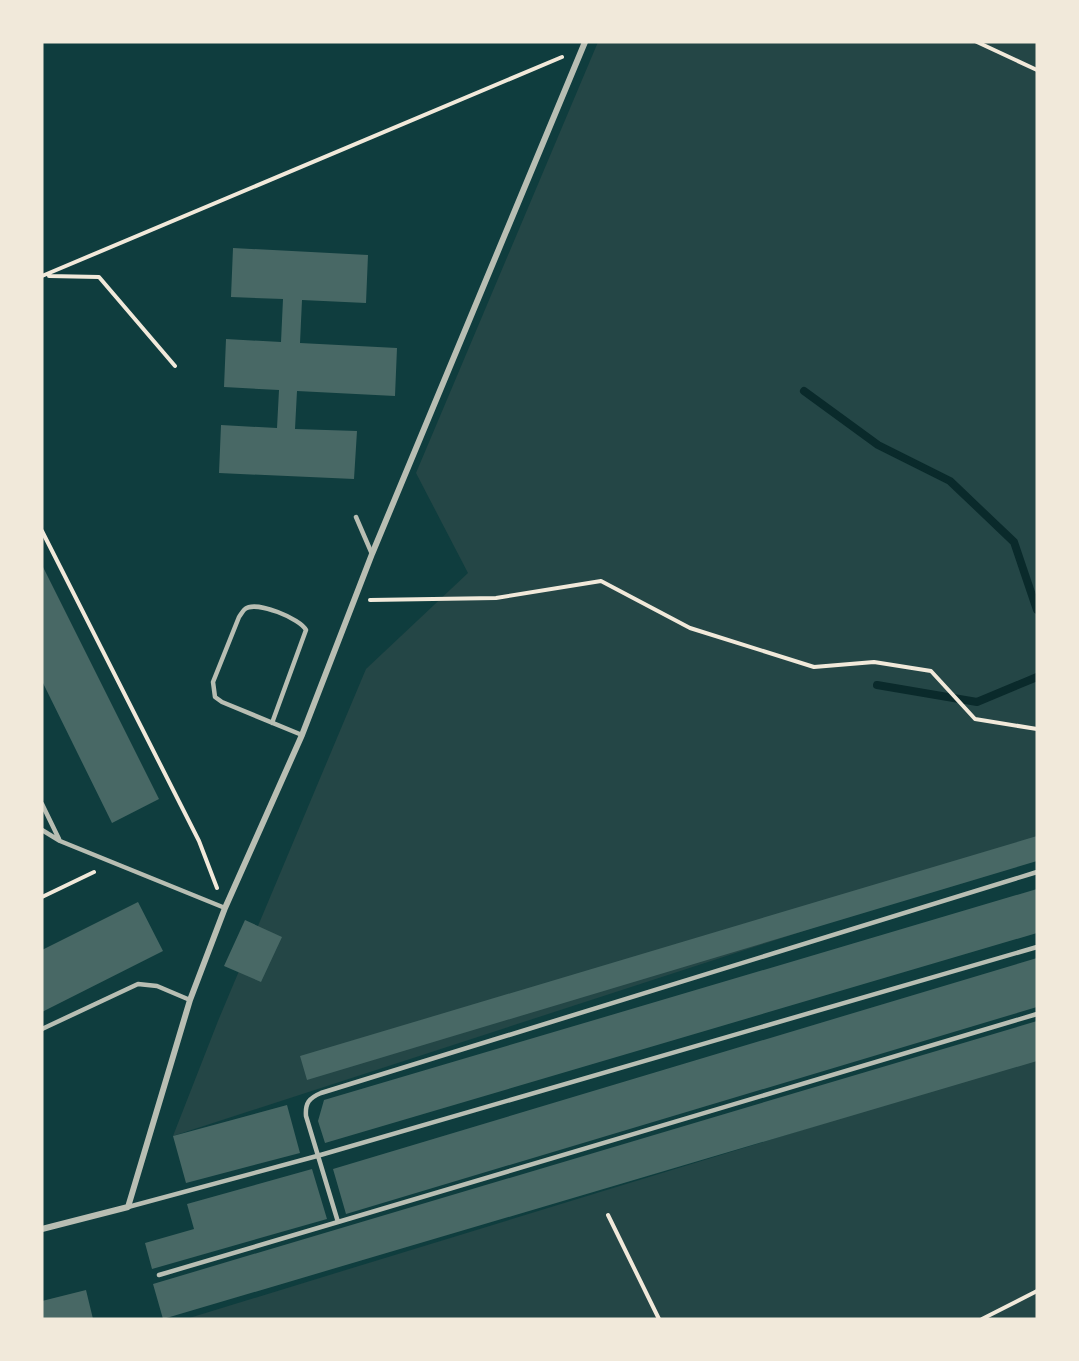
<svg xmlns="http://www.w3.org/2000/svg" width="1079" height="1361" viewBox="0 0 1079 1361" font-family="Roboto,sans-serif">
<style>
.green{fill:#244646}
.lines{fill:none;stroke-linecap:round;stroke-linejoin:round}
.stream{stroke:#0a2a2b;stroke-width:8}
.building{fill:#486865}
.path{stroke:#f1e9da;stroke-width:4}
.service{stroke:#b8beb3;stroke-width:4.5}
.minor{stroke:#b8beb3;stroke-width:6}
</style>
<rect width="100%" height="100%" fill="#0f3d3e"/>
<path class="green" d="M598 42H1037V855L173 1136 218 1021 366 669 468 573 416 473Z
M1037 1058V1319H186Z"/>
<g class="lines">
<path class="stream" d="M804 391 878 445 950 481 1014 542 1037 610
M877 685 977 702 1037 677"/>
</g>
<path class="building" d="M233 248 368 255 366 303 302 300 300 343 397 348 395 396 297 391 295 429 357 431 354 479 219 473 221 425 277 428 279 390 224 387 226 339 281 342 283 299 231 297Z
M42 565 159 799 112 823 42 681Z
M1037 836V861L307 1080 300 1056Z
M1037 889V933L325 1143 318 1121 324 1100Z
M138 902 163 951 42 1012V950Z
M245 920 282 937 261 982 224 966Z
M1037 958V1007L346 1214 333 1169Z
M1037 1021V1061L163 1319 153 1284Z
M287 1105 300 1153 186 1183 173 1136Z
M312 1169 327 1219 152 1269 145 1243 194 1229 187 1204Z
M86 1290 93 1319H42V1301Z"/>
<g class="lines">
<path class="path" d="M977 42 1037 70
M42 276 562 57
M49 276 99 277 175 366
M42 531 199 841 217 888
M370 600 496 598 601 581 690 628 814 667 874 662 931 671 975 719 1037 729
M42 897 94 872
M608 1215 659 1319
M982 1319 1037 1291"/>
<path class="service" d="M356 517 372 554
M272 723 306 630C301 619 256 600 245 609 244 609 240 616 239 617L213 682 215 697 222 702 302 735
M42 804 59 839
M42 830 60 841 225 908
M1037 872 321 1093C309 1098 305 1103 306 1116L338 1222 1037 1014
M42 1029 138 984 157 986 190 1000
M128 1207 317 1156 1037 947
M159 1275 338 1222"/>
<path class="minor" d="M42 1229 128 1207 190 1000 225 908 302 735 372 554 585 42"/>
</g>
<rect width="1079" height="1361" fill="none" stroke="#f1e9da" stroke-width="87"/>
</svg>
